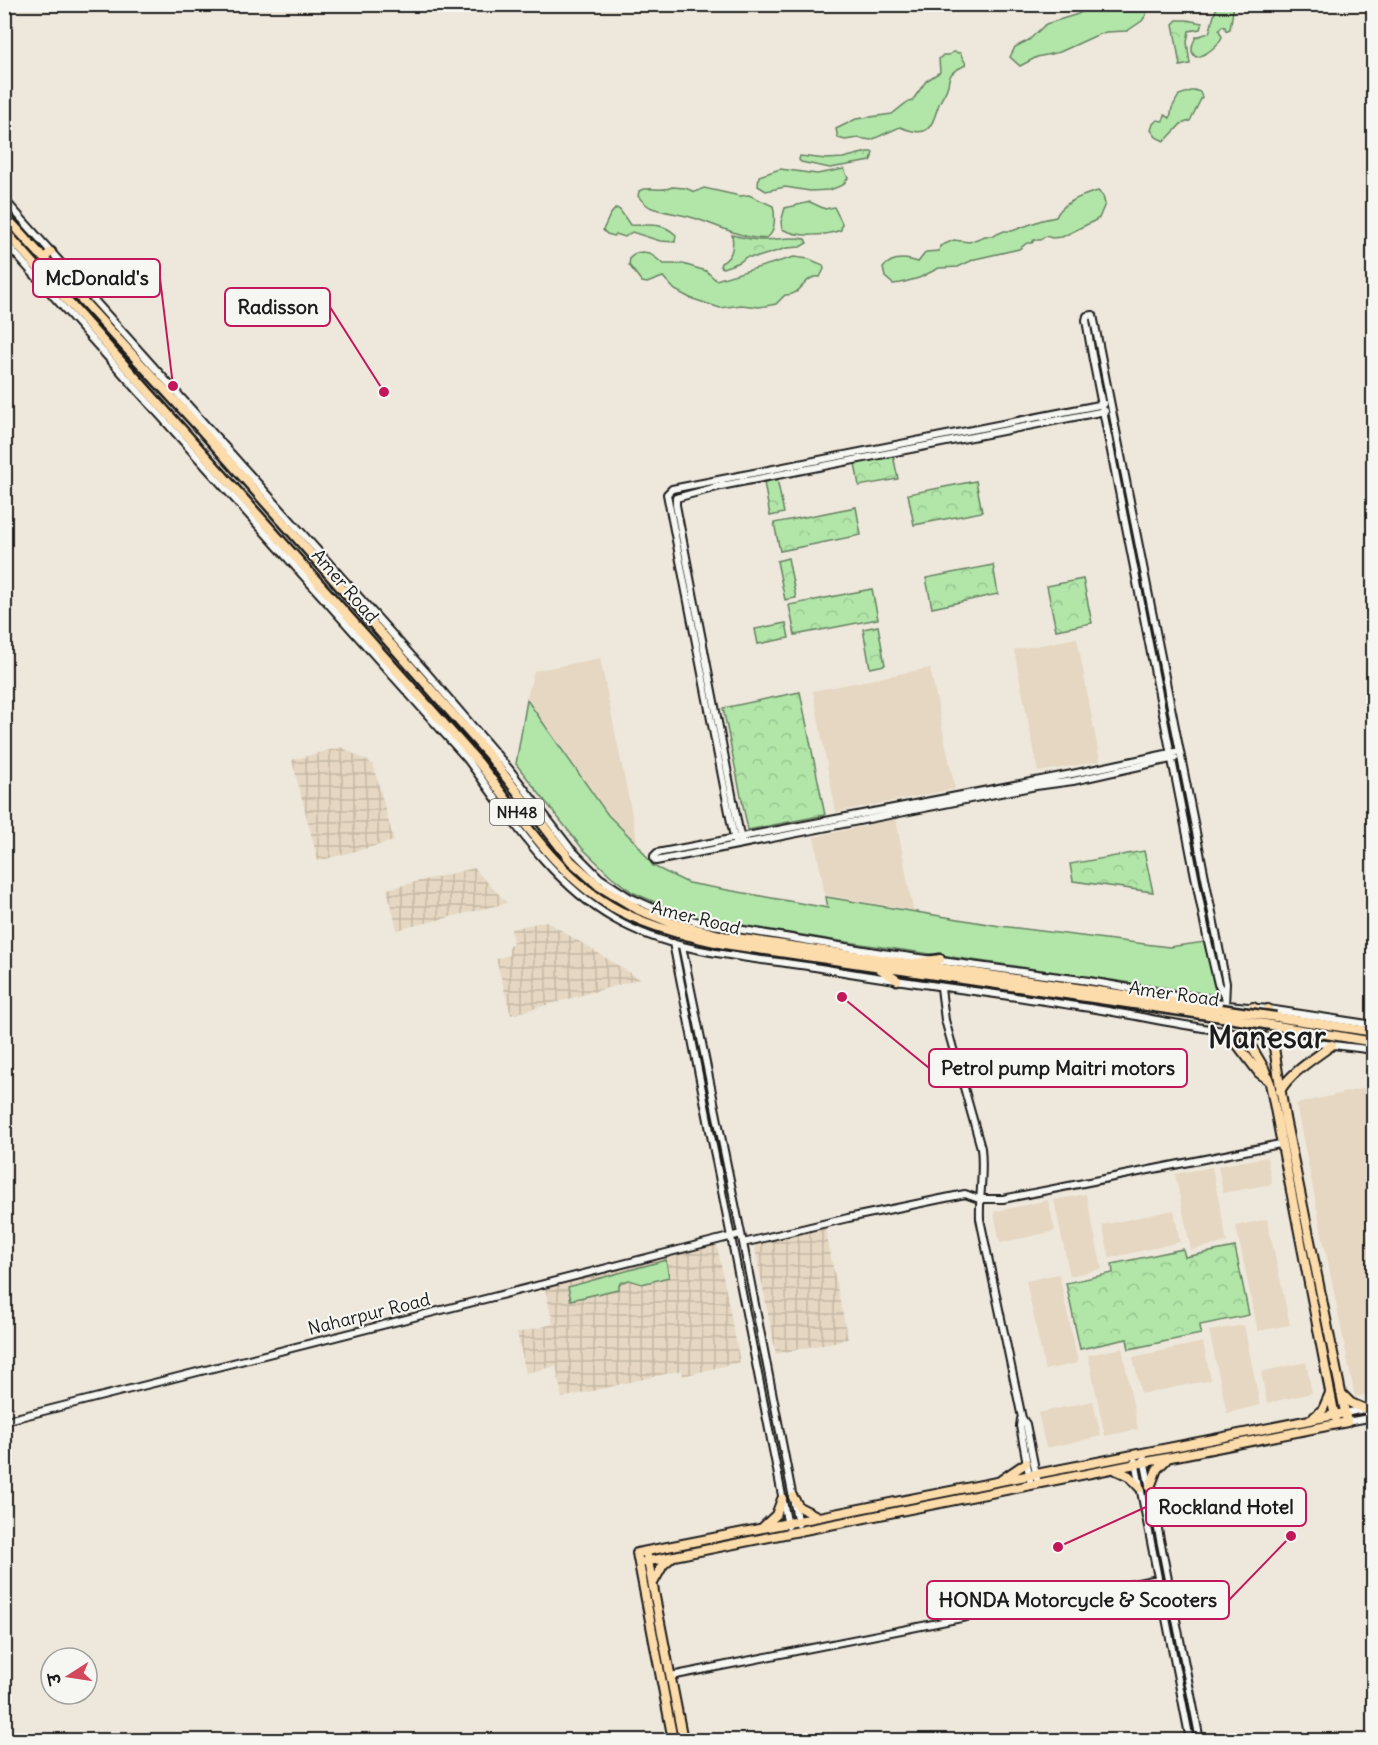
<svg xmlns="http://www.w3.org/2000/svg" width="1378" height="1745" viewBox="0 0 1378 1745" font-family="Delius,'Playpen Sans Deva',sans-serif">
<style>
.built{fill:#e5d7c1}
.industrial{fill:url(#industrial-grid)}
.grass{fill:#b1e6a8;stroke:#668162;stroke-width:1.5}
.forest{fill:url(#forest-crowns);stroke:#668162;stroke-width:1.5}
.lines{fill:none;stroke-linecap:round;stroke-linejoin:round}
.minor-casing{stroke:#1c1c1c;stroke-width:10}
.major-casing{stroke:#1c1c1c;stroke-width:12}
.highway-casing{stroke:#1c1c1c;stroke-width:13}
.minor{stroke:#f6f6f2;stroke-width:6}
.major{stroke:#fddcac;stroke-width:8}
.highway{stroke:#fddcac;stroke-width:8}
.highway-bridge-casing{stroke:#1c1c1c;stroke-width:13;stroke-linecap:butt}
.highway-bridge{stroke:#fddcac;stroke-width:8}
.labels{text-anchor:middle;stroke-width:4.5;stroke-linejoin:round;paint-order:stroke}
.shield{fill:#f6f6f2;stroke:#5d5d5c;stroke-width:1.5}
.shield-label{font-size:16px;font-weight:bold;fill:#1c1c1c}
.street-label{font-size:18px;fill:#1c1c1c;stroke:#f6f6f2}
.town-label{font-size:30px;font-weight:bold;fill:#1c1c1c;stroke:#f6f6f2}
.leader{fill:none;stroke:#c2185b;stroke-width:2}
.callout-dot{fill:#c2185b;stroke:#f6f6f2;stroke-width:2}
.callout{fill:#f6f6f2;stroke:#c2185b;stroke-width:2}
.callout-label{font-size:20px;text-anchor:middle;font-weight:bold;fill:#1c1c1c}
</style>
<defs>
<pattern id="industrial-grid" width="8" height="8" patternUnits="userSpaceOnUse" patternTransform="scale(1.5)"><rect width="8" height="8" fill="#e5d7c1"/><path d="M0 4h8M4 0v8" fill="none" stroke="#c4b8a5"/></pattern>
<pattern id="forest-crowns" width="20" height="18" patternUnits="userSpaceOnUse" patternTransform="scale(1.5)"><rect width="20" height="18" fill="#b1e6a8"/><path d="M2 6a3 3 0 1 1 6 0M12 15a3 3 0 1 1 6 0" fill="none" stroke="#98c590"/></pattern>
</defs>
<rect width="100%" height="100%" fill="#eee8dc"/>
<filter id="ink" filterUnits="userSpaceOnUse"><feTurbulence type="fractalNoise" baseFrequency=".0167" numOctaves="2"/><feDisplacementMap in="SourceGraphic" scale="12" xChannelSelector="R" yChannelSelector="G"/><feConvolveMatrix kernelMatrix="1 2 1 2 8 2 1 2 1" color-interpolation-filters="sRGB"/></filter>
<g filter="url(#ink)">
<path class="built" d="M1077 638 1100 761 1038 772 1014 650Z
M600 658 638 844 609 814 527 698 534 671Z
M930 668 955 789 836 812 813 691Z
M896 819 913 910 825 895 814 837Z
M1373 1086V1393L1355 1397 1296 1104Z
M1267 1157 1272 1184 1223 1193 1218 1166Z
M1212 1167 1227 1242 1191 1250 1175 1174Z
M1086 1194 1102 1269 1070 1276 1054 1200Z
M1048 1200 1055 1231 1000 1243 994 1212Z
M1174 1210 1180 1242 1110 1258 1102 1225Z
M1267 1219 1290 1325 1258 1331 1236 1226Z
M1059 1274 1078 1363 1045 1370 1026 1281Z
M1244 1325 1260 1405 1227 1413 1209 1331Z
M1203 1342 1211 1380 1141 1394 1133 1357Z
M1122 1348 1138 1429 1105 1436 1088 1355Z
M1306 1362 1312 1393 1267 1403 1261 1372Z
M1093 1401 1101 1436 1046 1448 1038 1413Z"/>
<path class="industrial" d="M341 747 373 764 394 841 318 861 292 760Z
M474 868 507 903 397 930 387 889Z
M546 921 640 979 511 1015 496 959 509 955V945L513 943 511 929Z
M825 1229 848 1339 776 1354 754 1243Z
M717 1245 740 1362 683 1376 682 1370 562 1398 556 1366 526 1373 517 1333 553 1324 545 1288Z"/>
<path class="grass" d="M1095 4 1145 5 1146 15 1142 21 1127 31 1106 32 1095 36 1060 52 1037 57 1020 66 1010 57 1015 47 1029 40 1046 24 1078 14Z
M1219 4 1234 5 1230 29 1226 31 1225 27 1222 26 1219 30 1222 37C1218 46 1205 56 1196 57 1189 52 1192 44 1196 37L1209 33C1213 23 1213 12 1219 4Z
M953 52 960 53 966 64C961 69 954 69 951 75 948 78 949 84 947 88 945 94 941 99 939 104 931 128 929 139 900 127L871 140 858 138 845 140 838 138 836 129 856 119 892 114 906 103 912 101 926 81 940 72 939 59 943 55H949Z
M1194 90 1200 92 1202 97 1190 121 1181 124 1168 138 1164 141 1156 137 1151 130 1153 124 1157 120 1163 121 1165 115 1170 118 1172 108 1179 95Z
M780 169 817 174 844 169 848 178 843 185 830 190 810 191 785 187 766 191 758 186 759 176Z
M672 187 685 188 695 192 704 188 740 196 749 195 773 206C775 214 776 231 768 237 756 244 710 223 697 219 682 214 666 213 652 208 645 205 642 201 638 196L639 191C650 185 660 193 672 187Z
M1098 191 1103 196 1105 204 1099 218 1094 221 1062 237 1052 238 1046 236 1040 240H1034L1032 243H1027L1019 249 975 259 958 267 939 268 919 278 901 283 893 284 885 277 883 268C892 256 906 258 918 262L926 252 939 251 940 246 954 240 969 242 985 236H993L1004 231H1012L1042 220 1056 217C1062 203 1083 195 1098 191Z
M810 202 825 209 834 207 842 223 841 230C824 236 799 238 782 229L781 222 785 208Z
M616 208 620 210 630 225C647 226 662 221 676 235L675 242 660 241 632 232 625 237 616 234 614 236 607 234 603 230 610 215Z
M642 252 649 253 664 264H683L706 271 716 280 794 257 809 259 823 265 824 269 820 277C803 275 803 296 785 295L776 304 771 305 759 307 741 305 720 308 690 298 675 290 663 277 647 283 642 282 629 265 630 258 636 253Z
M527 700 608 815 638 845 653 866 688 883 828 908 826 897 1000 926 1169 947 1205 942 1216 995 833 940 686 916 632 892 611 876 582 848 516 764Z
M666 1260 669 1277 642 1284 629 1280 620 1283 618 1289 571 1300 568 1287Z"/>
<path class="forest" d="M1177 20H1187L1202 23 1200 29 1189 31 1187 42 1190 64 1180 66 1174 29 1173 24Z
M867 152H873L871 161 830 168 801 162 799 160 800 156 826 159 843 158Z
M732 235C742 237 751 240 761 240 776 240 790 236 805 239L807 243 800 247 787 248 758 257H746L740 262 723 268 720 266 721 263C732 258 734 247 732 235Z
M893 455 898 479 859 486 855 463Z
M777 479 784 513 770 516 764 482Z
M976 481 982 512 914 525 908 494Z
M856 507 861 535 780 551 774 523Z
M788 558 796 598 785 600 777 561Z
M993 565 998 594 932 608 926 578Z
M1083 579 1092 623 1056 630 1047 586Z
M872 589 878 619 795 635 789 605Z
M786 623 789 638 758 644 755 629Z
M878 626 885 665 870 668 863 629Z
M800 692 825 815 748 830 723 708Z
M1144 851 1153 892 1073 881 1070 864Z
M1235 1247 1249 1315 1200 1325 1201 1334 1129 1349 1127 1339 1080 1349 1066 1283 1113 1273 1112 1264 1183 1249 1185 1257Z"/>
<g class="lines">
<defs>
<path id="minor" d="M4 199 427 673 510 770 570 848 600 878 629 897 667 914 707 924 882 953 1089 981 1228 1005 1268 1009 1374 1025
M4 241 467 759C510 817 551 883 614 919 678 956 756 957 826 969 912 984 997 993 1083 1007 1125 1013 1168 1023 1210 1029 1264 1037 1319 1043 1374 1050
M1175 758 1073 781 1036 786 656 861 654 859V856L657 853 1072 774 1180 751
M741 841 676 505V498L721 486 1105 411
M735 843 667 494 672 489 1104 404
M673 943 788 1526
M682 946 743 1243 798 1524
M941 988 945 1020 981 1148C984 1172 979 1195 980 1219L1022 1418 1026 1424 1038 1484
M1224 995 1218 984 1207 937 1092 355 1086 320 1087 316 1093 315 1226 983 1225 1006
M743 1243 848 1218 965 1194 979 1199H1003L1280 1144
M1345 1413 1374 1407
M1021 1419 1020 1426 1031 1485
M4 1421 741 1234
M1347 1422 1374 1417
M1144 1459 1200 1740
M1135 1461 1190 1740
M671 1676 1158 1579"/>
<path id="major" d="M1253 1007 1244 1034 1264 1068 1270 1083 1335 1417
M1227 1031 1259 1073 1267 1079
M1280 1091C1291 1072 1315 1058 1332 1045
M1341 1393 1351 1403 1365 1409
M1314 1417 1323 1409 1330 1393
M1116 1470 1129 1476 1140 1488
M1001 1480 1026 1463
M1150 1487 1157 1469 1166 1460
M793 1497 799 1507 819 1517
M762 1528 776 1515 782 1499
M647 1556 683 1740
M639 1563 1347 1422 1285 1118 1268 1009
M653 1583 663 1565 672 1557
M673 1740 637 1553 1345 1413"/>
<path id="highway" d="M4 215 198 426 488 754 571 861 599 886 639 910 672 923 723 936 1221 1009
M4 230 479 763C520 816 559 880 620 911 653 928 688 936 724 944L1222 1017
M44 258 51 252
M915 963 940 959
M880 969 897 980
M1276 1017 1374 1032
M1277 1026 1374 1042"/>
</defs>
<use href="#minor" class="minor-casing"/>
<use href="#major" class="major-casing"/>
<use href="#highway" class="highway-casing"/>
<use href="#minor" class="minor"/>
<use href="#major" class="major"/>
<use href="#highway" class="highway"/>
<defs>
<path id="highway-bridge" d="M1221 1009 1276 1017
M1222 1017 1277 1026"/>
</defs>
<use href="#highway-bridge" class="highway-bridge-casing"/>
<use href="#highway-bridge" class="highway-bridge"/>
</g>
</g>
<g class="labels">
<rect class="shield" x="490" y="799" width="54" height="26" rx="4.5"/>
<g class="shield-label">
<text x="517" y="818">NH48</text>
</g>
<g class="street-label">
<text transform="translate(345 586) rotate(49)" y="6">Amer Road</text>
<text transform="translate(696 918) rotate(14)" y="6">Amer Road</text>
<text transform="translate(1174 994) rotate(8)" y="6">Amer Road</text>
<text transform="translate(369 1314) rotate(-14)" y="6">Naharpur Road</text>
</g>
<g class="town-label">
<text x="1267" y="1048">Manesar</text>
</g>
</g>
<path class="leader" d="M173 386L160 278M384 392L330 307M842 997L929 1068M1058 1547L1146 1507M1291 1536L1229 1600"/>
<g class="callout-dot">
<circle cx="173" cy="386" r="6"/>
<circle cx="384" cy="392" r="6"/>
<circle cx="842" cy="997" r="6"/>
<circle cx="1058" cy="1547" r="6"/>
<circle cx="1291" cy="1536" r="6"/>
</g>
<g class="callout">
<rect x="33" y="259" width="127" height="38" rx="6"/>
<rect x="225" y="288" width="105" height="38" rx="6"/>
<rect x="929" y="1049" width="258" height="38" rx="6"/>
<rect x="1146" y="1488" width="160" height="38" rx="6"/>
<rect x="927" y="1581" width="302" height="38" rx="6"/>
</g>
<g class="callout-label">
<text x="97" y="285">McDonald's</text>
<text x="278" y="314">Radisson</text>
<text x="1058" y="1075">Petrol pump Maitri motors</text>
<text x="1226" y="1514">Rockland Hotel</text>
<text x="1078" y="1607">HONDA Motorcycle &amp; Scooters</text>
</g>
<rect width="1378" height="1745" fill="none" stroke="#f6f6f2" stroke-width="24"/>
<rect x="12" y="12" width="1354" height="1721" fill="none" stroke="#1c1c1c" stroke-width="2" filter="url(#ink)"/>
<g transform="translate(69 1676) rotate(258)"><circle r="28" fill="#f6f6f2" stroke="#9f9f9c" stroke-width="1.5"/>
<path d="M0-4.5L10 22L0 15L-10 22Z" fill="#d1495b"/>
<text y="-9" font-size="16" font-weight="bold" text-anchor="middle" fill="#1c1c1c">उ</text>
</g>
</svg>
